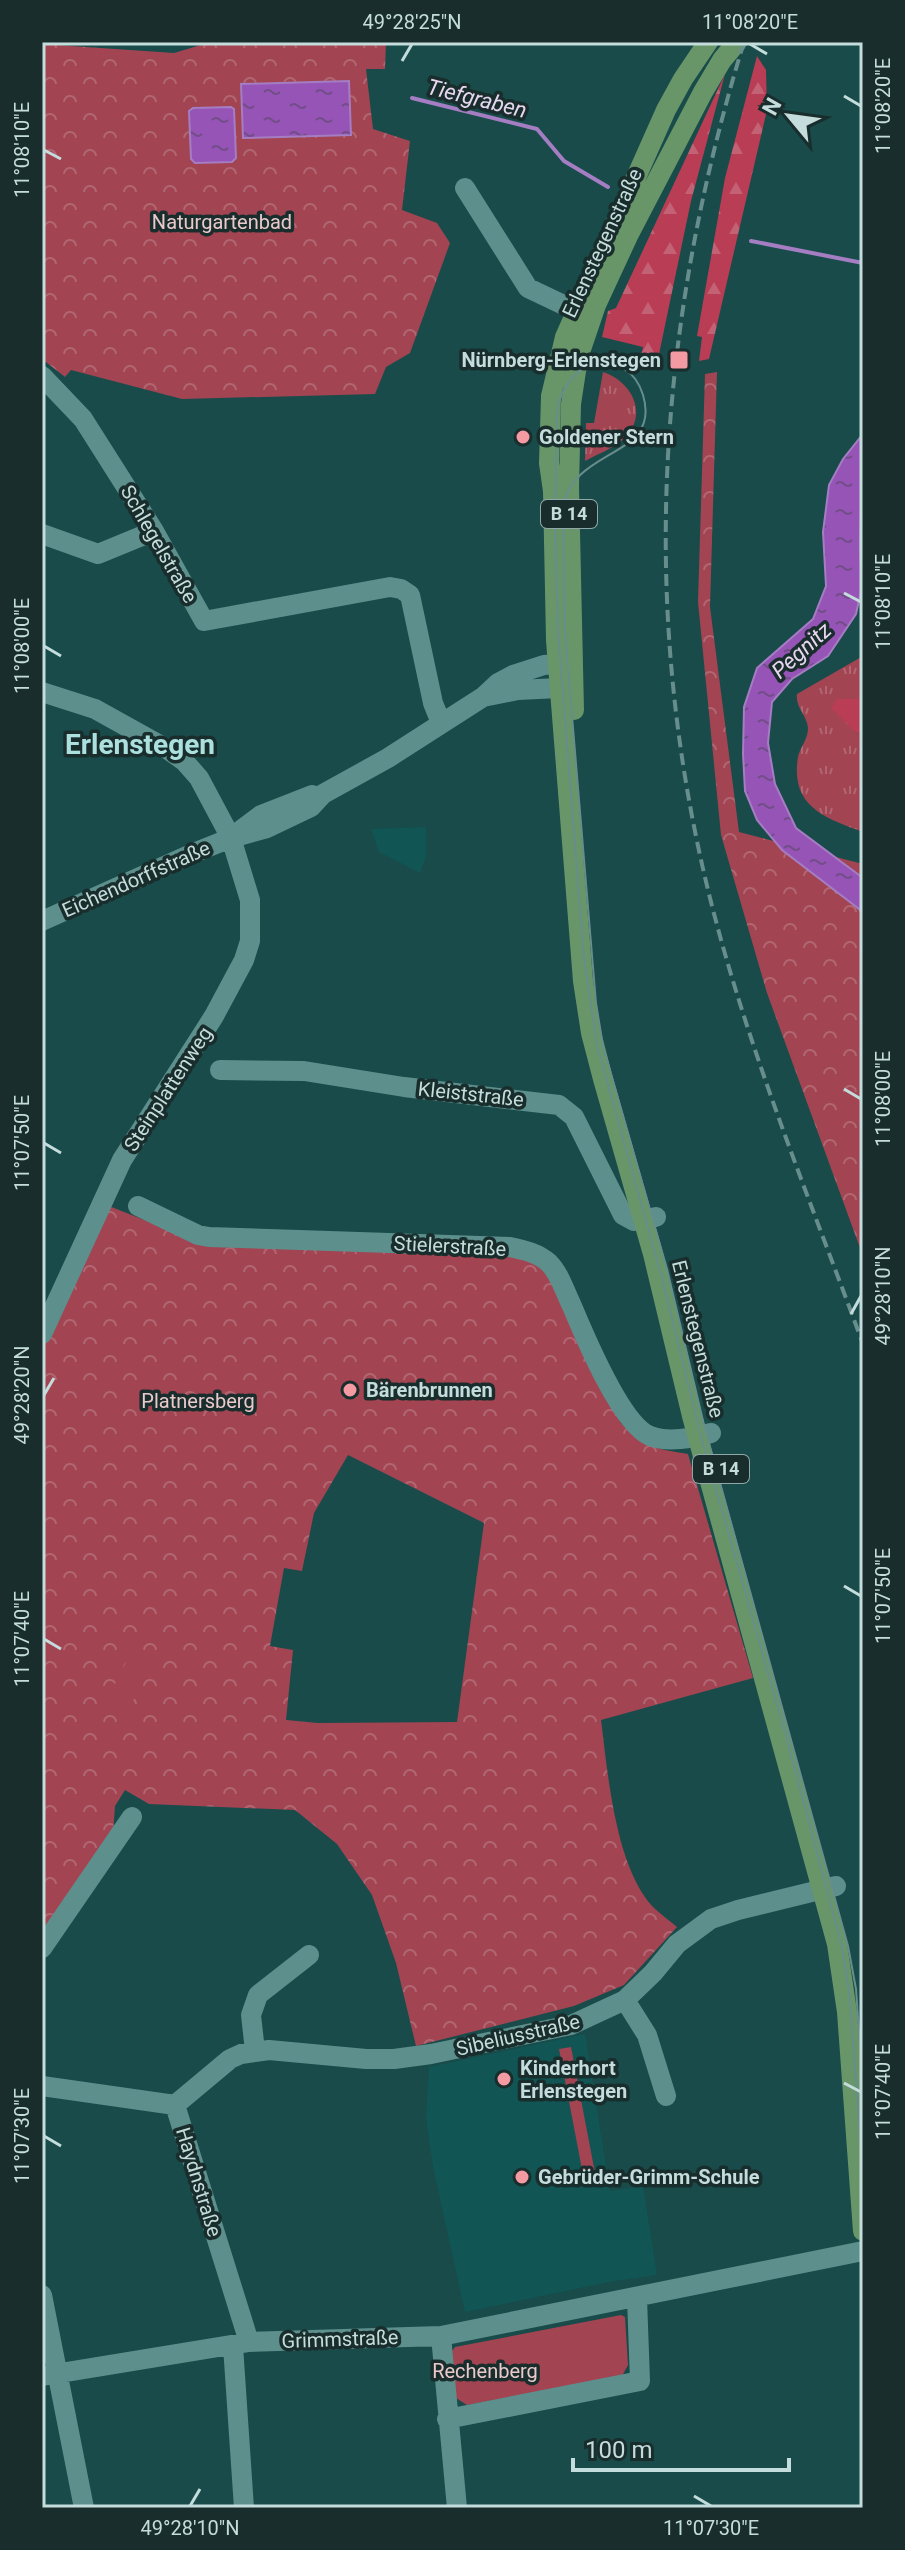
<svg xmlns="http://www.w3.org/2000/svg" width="905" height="2550" viewBox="0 0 905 2550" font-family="Roboto,sans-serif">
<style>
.built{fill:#115554}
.grass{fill:url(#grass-tufts)}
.forest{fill:url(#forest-firs)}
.park{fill:url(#park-crowns);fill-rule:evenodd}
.garden{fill:#a24452}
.water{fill:url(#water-ripples);stroke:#a47dc2;stroke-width:2}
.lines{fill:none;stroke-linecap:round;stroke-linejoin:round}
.stream{stroke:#a47dc2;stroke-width:4}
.minor{stroke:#5d8f8d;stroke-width:20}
.major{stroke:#689669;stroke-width:20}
.tram{stroke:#678e8d;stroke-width:2}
.rail{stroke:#678e8d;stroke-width:4;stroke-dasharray:12 6;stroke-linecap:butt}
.ticks{fill:none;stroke:#c4dddc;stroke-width:3}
.poi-dot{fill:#f49aa3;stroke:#182d2c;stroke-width:3}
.labels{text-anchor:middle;stroke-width:7;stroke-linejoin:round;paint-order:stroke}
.shield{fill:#182d2c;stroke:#90a8a7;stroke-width:2}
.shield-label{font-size:18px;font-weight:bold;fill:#c4dddc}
.park-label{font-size:20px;fill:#eac9cb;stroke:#182d2c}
.street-label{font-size:20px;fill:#c4dddc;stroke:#182d2c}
.poi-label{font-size:20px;font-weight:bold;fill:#c4dddc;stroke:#182d2c;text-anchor:start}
.water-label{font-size:22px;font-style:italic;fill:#e7d7f0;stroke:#182d2c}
.district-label{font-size:28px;font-weight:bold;fill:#ace0de;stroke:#182d2c}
.neatline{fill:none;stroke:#c4dddc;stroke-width:3}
.ticks-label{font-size:20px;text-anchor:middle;fill:#c4dddc}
</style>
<defs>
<pattern id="grass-tufts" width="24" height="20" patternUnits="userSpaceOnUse" patternTransform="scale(2)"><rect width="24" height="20" fill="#a24452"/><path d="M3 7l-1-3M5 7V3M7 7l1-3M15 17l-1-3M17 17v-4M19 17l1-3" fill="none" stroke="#b16772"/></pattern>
<pattern id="forest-firs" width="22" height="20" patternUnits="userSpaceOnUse" patternTransform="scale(2)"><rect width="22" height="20" fill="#b93d54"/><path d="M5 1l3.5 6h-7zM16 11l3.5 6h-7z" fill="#c36274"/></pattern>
<pattern id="park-crowns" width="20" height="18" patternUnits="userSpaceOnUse" patternTransform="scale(2)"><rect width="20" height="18" fill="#a24452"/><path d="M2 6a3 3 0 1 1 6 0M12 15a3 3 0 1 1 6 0" fill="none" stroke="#b16772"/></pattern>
<pattern id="water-ripples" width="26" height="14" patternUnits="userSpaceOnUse" patternTransform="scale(2)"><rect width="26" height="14" fill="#9654b7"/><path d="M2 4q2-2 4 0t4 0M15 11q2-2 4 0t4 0" fill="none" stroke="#724d88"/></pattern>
</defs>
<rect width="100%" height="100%" fill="#184b4a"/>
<path class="built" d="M426 827V856L420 873 379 852 371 829Z
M585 2034 610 2191 643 2186 657 2275 609 2282 465 2312 433 2167 426 2117 429 2067Z"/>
<path class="grass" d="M603 372C631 381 649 413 625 438 614 448 598 454 585 461L586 423H594Z
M863 656V699H837L855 732 863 735V832C824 818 790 806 798 757 800 747 808 740 808 728 807 715 795 707 797 694Z"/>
<path class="forest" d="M757 56 766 70 767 110 709 359 699 361 702 337 697 336 725 178Z
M725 74 691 201 658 359 640 360 643 347 602 337 608 311 616 308Z
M837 699H863V735L855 732 831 708Z"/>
<path class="park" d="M211 42H386L385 69H366L373 129 410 141 402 210 437 223 450 243 410 353 386 367 375 394 182 399 71 370 65 377 42 359V44L174 53Z
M717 372 710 607 739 832 863 864V1256L767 993 721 835 698 602 705 374Z
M109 1206 192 1239 521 1256 541 1267 555 1288 621 1423C642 1447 657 1449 688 1454L753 1678 601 1720C608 1774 615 1866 653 1907 660 1914 669 1920 677 1927L624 1985 574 2006 416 2046 396 1963 372 1895 337 1844 295 1810 149 1804 125 1790 115 1806 113 1833 42 1938V1349ZM348 1455 484 1523 457 1722 318 1723 286 1720 293 1650 270 1646 284 1568 302 1571 314 1513Z"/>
<path class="garden" d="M135 1645 156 1657 126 1714 105 1703Z
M571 2047 596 2178 584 2180 559 2049Z
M621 2315 625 2317 628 2365 622 2376 467 2405 456 2398 452 2351 455 2347Z"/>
<path class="water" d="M349 81 351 135 243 138 241 84Z
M231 107 234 109 236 158 232 162 195 163 191 159 189 111 193 108Z
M863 434 860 546 862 587 856 614 828 656 792 679 772 702 768 743 775 784 796 828 863 878V915L859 909 782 850 757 820 745 791 743 754 744 707 757 668 813 619 826 586 823 532 829 485 843 459Z"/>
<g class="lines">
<path class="stream" d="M412 98 537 129 564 161 608 187
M751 241 863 263"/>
<path class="minor" d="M465 188 528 288 591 318
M42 376 83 419 154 531 204 621 390 587 401 589 410 595 433 703 441 723
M42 534 98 554 154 531
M42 692 95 709 167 749 184 761 199 778 231 838 250 900V941L244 960 214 1016 122 1160 42 1334
M241 830 261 815 312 795
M42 921 191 854 231 838 267 828 311 807 323 794 388 758 483 697 498 683 513 675 544 665 557 664 573 675 559 688 518 690 483 697
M220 1070 304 1071 404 1087 559 1105 574 1117 623 1215 634 1221 656 1217
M138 1206 198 1235 209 1237 510 1247C524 1250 538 1253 549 1263 560 1274 565 1292 572 1306 585 1337 621 1424 650 1436 669 1443 692 1438 711 1433
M42 1948 132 1817
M625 2000 647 2035 666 2096
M255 2051 251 2015 258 1995 309 1955
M42 2086 175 2105 249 2342
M175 2105 230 2059 241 2054 269 2050 366 2059H394L431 2054 571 2025 625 2000 653 1973 677 1944 711 1919 738 1910 836 1886
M42 2295 84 2508
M441 2336 457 2508
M233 2346 244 2508
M42 2376 249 2342 441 2336 863 2251
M447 2419 640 2381 637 2298"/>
<path class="major" d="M708 42 683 79 666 110 565 337 551 396 549 463 553 491 556 640 583 981 591 1033 603 1079 653 1254 692 1416 837 1944 847 2012 863 2231
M574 710 569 487 571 404 578 358 596 305 628 236 703 92 722 60 737 42"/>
<path class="tram" d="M863 2090 856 1989 848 1946 704 1425 667 1269 603 1046 596 1003 565 632 563 506C574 447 662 458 643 395 640 385 634 375 625 370 590 350 560 380 557 414L555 526 558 630 584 959 597 1045 661 1274 701 1436 789 1747 842 1947 849 1990 863 2173"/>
<path class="rail" d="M744 42C657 325 638 609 710 898 748 1050 809 1197 863 1344"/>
</g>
<path class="ticks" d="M750 44 767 54M402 61 412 44M844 96 861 106M44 150 61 159M844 593 861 602M44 646 61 656M844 1089 861 1099M44 1143 61 1153M851 1314 861 1296M44 1395 54 1378M844 1586 861 1596M44 1639 61 1649M844 2083 861 2092M44 2136 61 2146M694 2496 711 2506M190 2506 200 2489"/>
<g class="poi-dot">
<rect x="669" y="350" width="20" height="20" rx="4"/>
<circle cx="523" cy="437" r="8"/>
<circle cx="350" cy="1390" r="8"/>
<circle cx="504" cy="2079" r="8"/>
<circle cx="522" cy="2177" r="8"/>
</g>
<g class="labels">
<g class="shield">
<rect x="541" y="500" width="56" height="28" rx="6"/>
<rect x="693" y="1455" width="56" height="28" rx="6"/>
</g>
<g class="shield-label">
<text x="569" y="520">B 14</text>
<text x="721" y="1475">B 14</text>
</g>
<g class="park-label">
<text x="222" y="229">Naturgartenbad</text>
<text x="198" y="1408">Platnersberg</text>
<text x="485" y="2378">Rechenberg</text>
</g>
<g class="street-label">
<text transform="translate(602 243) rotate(-65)" y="7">Erlenstegenstraße</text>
<text transform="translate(159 544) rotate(60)" y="7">Schlegelstraße</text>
<text transform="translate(136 879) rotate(-24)" y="7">Eichendorffstraße</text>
<text transform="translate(168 1089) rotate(-57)" y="7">Steinplattenweg</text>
<text transform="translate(471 1094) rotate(6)" y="7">Kleiststraße</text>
<text transform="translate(450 1246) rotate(3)" y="7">Stielerstraße</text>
<text transform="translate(698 1339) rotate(76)" y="7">Erlenstegenstraße</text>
<text transform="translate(518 2035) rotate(-13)" y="7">Sibeliusstraße</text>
<text transform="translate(199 2182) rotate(73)" y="7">Haydnstraße</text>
<text transform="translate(340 2339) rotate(-2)" y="7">Grimmstraße</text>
</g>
<g class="poi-label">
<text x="661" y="367" text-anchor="end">Nürnberg-Erlenstegen</text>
<text x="539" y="444">Goldener Stern</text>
<text x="366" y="1397">Bärenbrunnen</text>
<text x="520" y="2075">Kinderhort<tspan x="520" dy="23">Erlenstegen</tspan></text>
<text x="538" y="2184">Gebrüder-Grimm-Schule</text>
</g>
<g class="water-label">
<text transform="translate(477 98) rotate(14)" y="8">Tiefgraben</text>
<text transform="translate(801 650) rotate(-42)" y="8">Pegnitz</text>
</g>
<g class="district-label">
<text x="140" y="754">Erlenstegen</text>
</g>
</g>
<rect width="905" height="2550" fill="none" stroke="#182d2c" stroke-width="88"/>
<g transform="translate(789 116) rotate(299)" stroke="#182d2c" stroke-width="6" paint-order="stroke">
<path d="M0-6L14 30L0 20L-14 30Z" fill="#c4dddc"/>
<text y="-12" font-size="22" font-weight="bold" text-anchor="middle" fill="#c4dddc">N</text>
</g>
<path d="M573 2458v12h216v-12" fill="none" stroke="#c4dddc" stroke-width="4"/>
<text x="585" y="2458" font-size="24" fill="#c4dddc" stroke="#182d2c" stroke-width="6" paint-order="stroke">100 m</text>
<rect x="44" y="44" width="817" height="2462" class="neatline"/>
<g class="ticks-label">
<text x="412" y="29">49°28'25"N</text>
<text x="750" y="29">11°08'20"E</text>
<text transform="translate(883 106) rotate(-90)" y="7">11°08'20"E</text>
<text transform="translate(22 150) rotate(-90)" y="7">11°08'10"E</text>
<text transform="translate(883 602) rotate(-90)" y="7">11°08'10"E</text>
<text transform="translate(22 646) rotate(-90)" y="7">11°08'00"E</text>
<text transform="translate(883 1099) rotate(-90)" y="7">11°08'00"E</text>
<text transform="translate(22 1143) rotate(-90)" y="7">11°07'50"E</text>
<text transform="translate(883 1296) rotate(-90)" y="7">49°28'10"N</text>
<text transform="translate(22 1395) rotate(-90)" y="7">49°28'20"N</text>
<text transform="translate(883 1596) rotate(-90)" y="7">11°07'50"E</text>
<text transform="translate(22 1639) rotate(-90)" y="7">11°07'40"E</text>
<text transform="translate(883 2092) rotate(-90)" y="7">11°07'40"E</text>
<text transform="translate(22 2136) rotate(-90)" y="7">11°07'30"E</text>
<text x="190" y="2535">49°28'10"N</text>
<text x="711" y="2535">11°07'30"E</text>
</g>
</svg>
